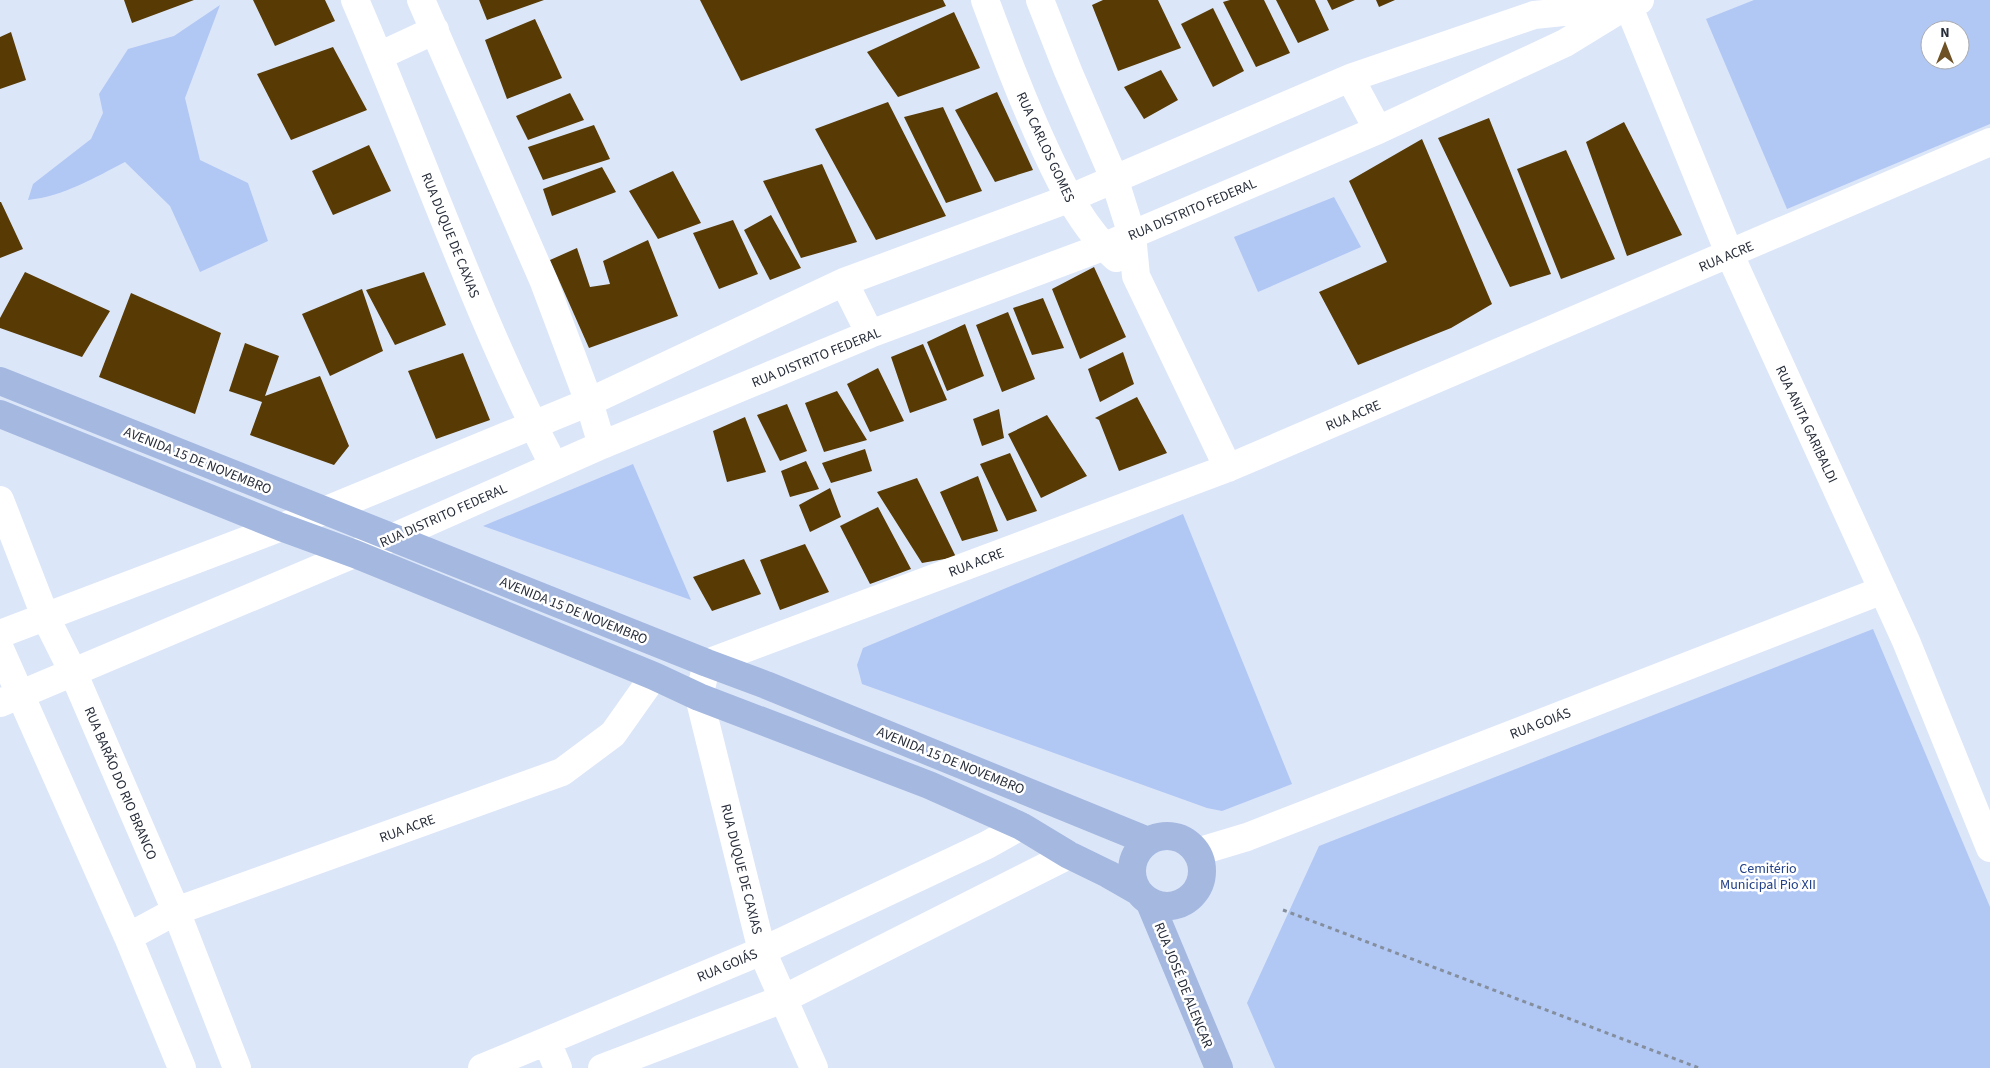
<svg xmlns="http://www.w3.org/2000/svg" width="1990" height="1068" viewBox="0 0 1990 1068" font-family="'Source Sans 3',sans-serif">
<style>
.green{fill:#b1c7f4;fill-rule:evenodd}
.building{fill:#573a04}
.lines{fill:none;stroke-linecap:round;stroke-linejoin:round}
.path{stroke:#858e9d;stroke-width:3;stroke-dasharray:4 4;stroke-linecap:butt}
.minor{stroke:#fff;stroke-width:28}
.major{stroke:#a4b8e0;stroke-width:28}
.labels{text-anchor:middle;stroke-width:5;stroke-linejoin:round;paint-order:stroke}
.street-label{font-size:14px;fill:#272d39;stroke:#fff}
.park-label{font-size:14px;fill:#224188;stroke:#fff}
</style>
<rect width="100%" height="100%" fill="#dce6f9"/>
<path class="green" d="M1754 0H1990V124L1787 209 1706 19ZM1930 30H1960V60H1930Z
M220 5 185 98 200 160 248 183 268 241 200 272 170 206 125 162C94 178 64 196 28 200L33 184 91 139 103 113 99 94 128 49 174 36Z
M1334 197 1361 247 1258 292 1234 237Z
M633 464 691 600 483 526Z
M1183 514 1292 784 1222 811 1207 808 862 684 857 665 863 648Z
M1873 629 1990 907V1068H1275L1247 1003 1319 846Z"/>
<path class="building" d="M124 0H194L132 23Z
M253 0H325L335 21 275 46Z
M479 0H544L487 20Z
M700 0H943L946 6 741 81Z
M1103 0H1158L1181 48 1118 71 1092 5Z
M1230 0H1264L1290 53 1256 67 1223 2Z
M1276 0H1315L1329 30 1298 43Z
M1327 0H1355L1332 10Z
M1376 0H1395L1379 7Z
M1213 8 1244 71 1213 87 1181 24Z
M954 12 980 68 898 97 867 52Z
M535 19 562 78 507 99 485 40Z
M11 32 26 80 0 89V37Z
M333 47 367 110 291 140 257 74Z
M1161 70 1178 100 1144 119 1124 87Z
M997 92 1033 170 995 182 955 110Z
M570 93 584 120 528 140 516 116Z
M888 102 946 216 876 240 815 129Z
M943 107 982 191 946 203 904 117Z
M1489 118 1551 274 1510 287 1438 138Z
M1624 122 1682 235 1627 256 1586 142Z
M594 125 610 159 543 180 528 147Z
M1422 139 1492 304 1451 328 1358 365 1319 292 1387 262 1349 181Z
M369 145 391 191 333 215 312 171Z
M1566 150 1615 259 1561 279 1517 169Z
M822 164 857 242 801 258 763 181Z
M602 167 616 192 552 216 543 189Z
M673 171 701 223 658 239 629 191Z
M0 202H1L23 249 0 258Z
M771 215 801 268 770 280 744 230Z
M733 220 758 274 719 289 693 233Z
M648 240 678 316 589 348 550 260 577 248 590 287 610 284 603 261Z
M1094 267 1126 337 1080 359 1052 289Z
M25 272 110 311 82 357 0 328V318Z
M424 272 446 325 395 345 366 290Z
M362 289 383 351 330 376 302 314Z
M131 293 221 333 195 414 99 377Z
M1043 298 1064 348 1032 355 1013 308Z
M1008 312 1035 379 1002 392 976 325Z
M965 324 984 376 947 391 927 342Z
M245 343 279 356 265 396 320 376 349 446 334 465 250 435 262 402 229 391Z
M923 344 947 400 910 413 891 357Z
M1123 352 1134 384 1100 402 1088 369Z
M463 353 490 420 436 439 408 371Z
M878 368 904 421 870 432 847 384Z
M837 391 867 440 824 452 805 403Z
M1137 397 1167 453 1119 471 1099 420 1095 418Z
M787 404 807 451 780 461 757 415Z
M999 409 1004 438 982 446 973 419Z
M1047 415 1087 476 1041 498 1008 434Z
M745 417 766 472 727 482 713 431Z
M865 449 872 471 831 483 822 463Z
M1010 453 1037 511 1007 521 980 464Z
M806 461 819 489 790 497 781 471Z
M978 476 998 531 962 541 940 492Z
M917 478 956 557 922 563 877 492Z
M830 488 841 517 810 532 799 505Z
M878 507 911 569 870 584 840 526Z
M805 544 829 592 780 610 760 560Z
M744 559 761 594 712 611 693 577Z"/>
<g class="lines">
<path class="path" d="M1283 910 1699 1068"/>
<path class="minor" d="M355 0C422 155 476 316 554 466
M421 0 544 282 589 402 602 445
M985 0C1004 51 1023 102 1046 151 1064 190 1084 229 1116 258
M1040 0 1068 71 1114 178 1132 235 1136 276 1228 468
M1626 0 1730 255 1906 641 1990 848
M379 56 435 30
M1350 78 1378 130
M844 282 870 334
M0 500 45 616 73 672 176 911 237 1068
M0 634 324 511 589 402 844 282 1068 199 1350 78 1534 15 1621 6
M0 649 128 937 182 1068
M0 703 394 537 602 445 870 334 1103 247 1378 130 1565 43 1627 5 1640 0
M1197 852 1247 837 1883 590
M128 937 176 911 562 772 613 734 654 676
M547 1042 558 1068
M482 1068 762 951 987 845 1021 826
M602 1068 783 999 1069 855
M814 1068 762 951 699 697 707 663 1228 468 1990 142"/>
<path class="major" d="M0 381 707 663 766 685 1148 841
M0 414 281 527 355 554 654 676 699 697 929 785 1021 826 1069 855 1108 874 1136 890
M1132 871a35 35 0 1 1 70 0a35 35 0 1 1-70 0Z
M1150 903 1219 1068"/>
</g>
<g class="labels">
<g class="street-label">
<text transform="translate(1046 147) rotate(65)" y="5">RUA CARLOS GOMES</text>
<text transform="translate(1192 209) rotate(-23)" y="5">RUA DISTRITO FEDERAL</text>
<text transform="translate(451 235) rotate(68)" y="5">RUA DUQUE DE CAXIAS</text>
<text transform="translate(1726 256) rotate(-23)" y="5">RUA ACRE</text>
<text transform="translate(816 357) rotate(-22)" y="5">RUA DISTRITO FEDERAL</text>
<text transform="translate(1353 415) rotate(-23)" y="5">RUA ACRE</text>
<text transform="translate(1807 424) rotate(65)" y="5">RUA ANITA GARIBALDI</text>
<text transform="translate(198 460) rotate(22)" y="5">AVENIDA 15 DE NOVEMBRO</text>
<text transform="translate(443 515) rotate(-24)" y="5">RUA DISTRITO FEDERAL</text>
<text transform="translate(976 562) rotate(-21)" y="5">RUA ACRE</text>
<text transform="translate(574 610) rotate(22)" y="5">AVENIDA 15 DE NOVEMBRO</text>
<text transform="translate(1540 723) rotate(-21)" y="5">RUA GOIÁS</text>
<text transform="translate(951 760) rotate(22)" y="5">AVENIDA 15 DE NOVEMBRO</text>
<text transform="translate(121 783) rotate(67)" y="5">RUA BARÃO DO RIO BRANCO</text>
<text transform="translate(407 828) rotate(-20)" y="5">RUA ACRE</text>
<text transform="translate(742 869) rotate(76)" y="5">RUA DUQUE DE CAXIAS</text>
<text transform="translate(727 965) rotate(-23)" y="5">RUA GOIÁS</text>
<text transform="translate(1184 985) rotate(68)" y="5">RUA JOSÉ DE ALENCAR</text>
</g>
<g class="park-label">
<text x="1768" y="873">Cemitério<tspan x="1768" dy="16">Municipal Pio XII</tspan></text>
</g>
</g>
<g transform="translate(1945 45)"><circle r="24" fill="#ffffff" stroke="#a9abb0"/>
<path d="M0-4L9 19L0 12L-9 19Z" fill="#6e5124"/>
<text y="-8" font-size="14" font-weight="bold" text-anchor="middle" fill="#272d39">N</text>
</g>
</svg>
